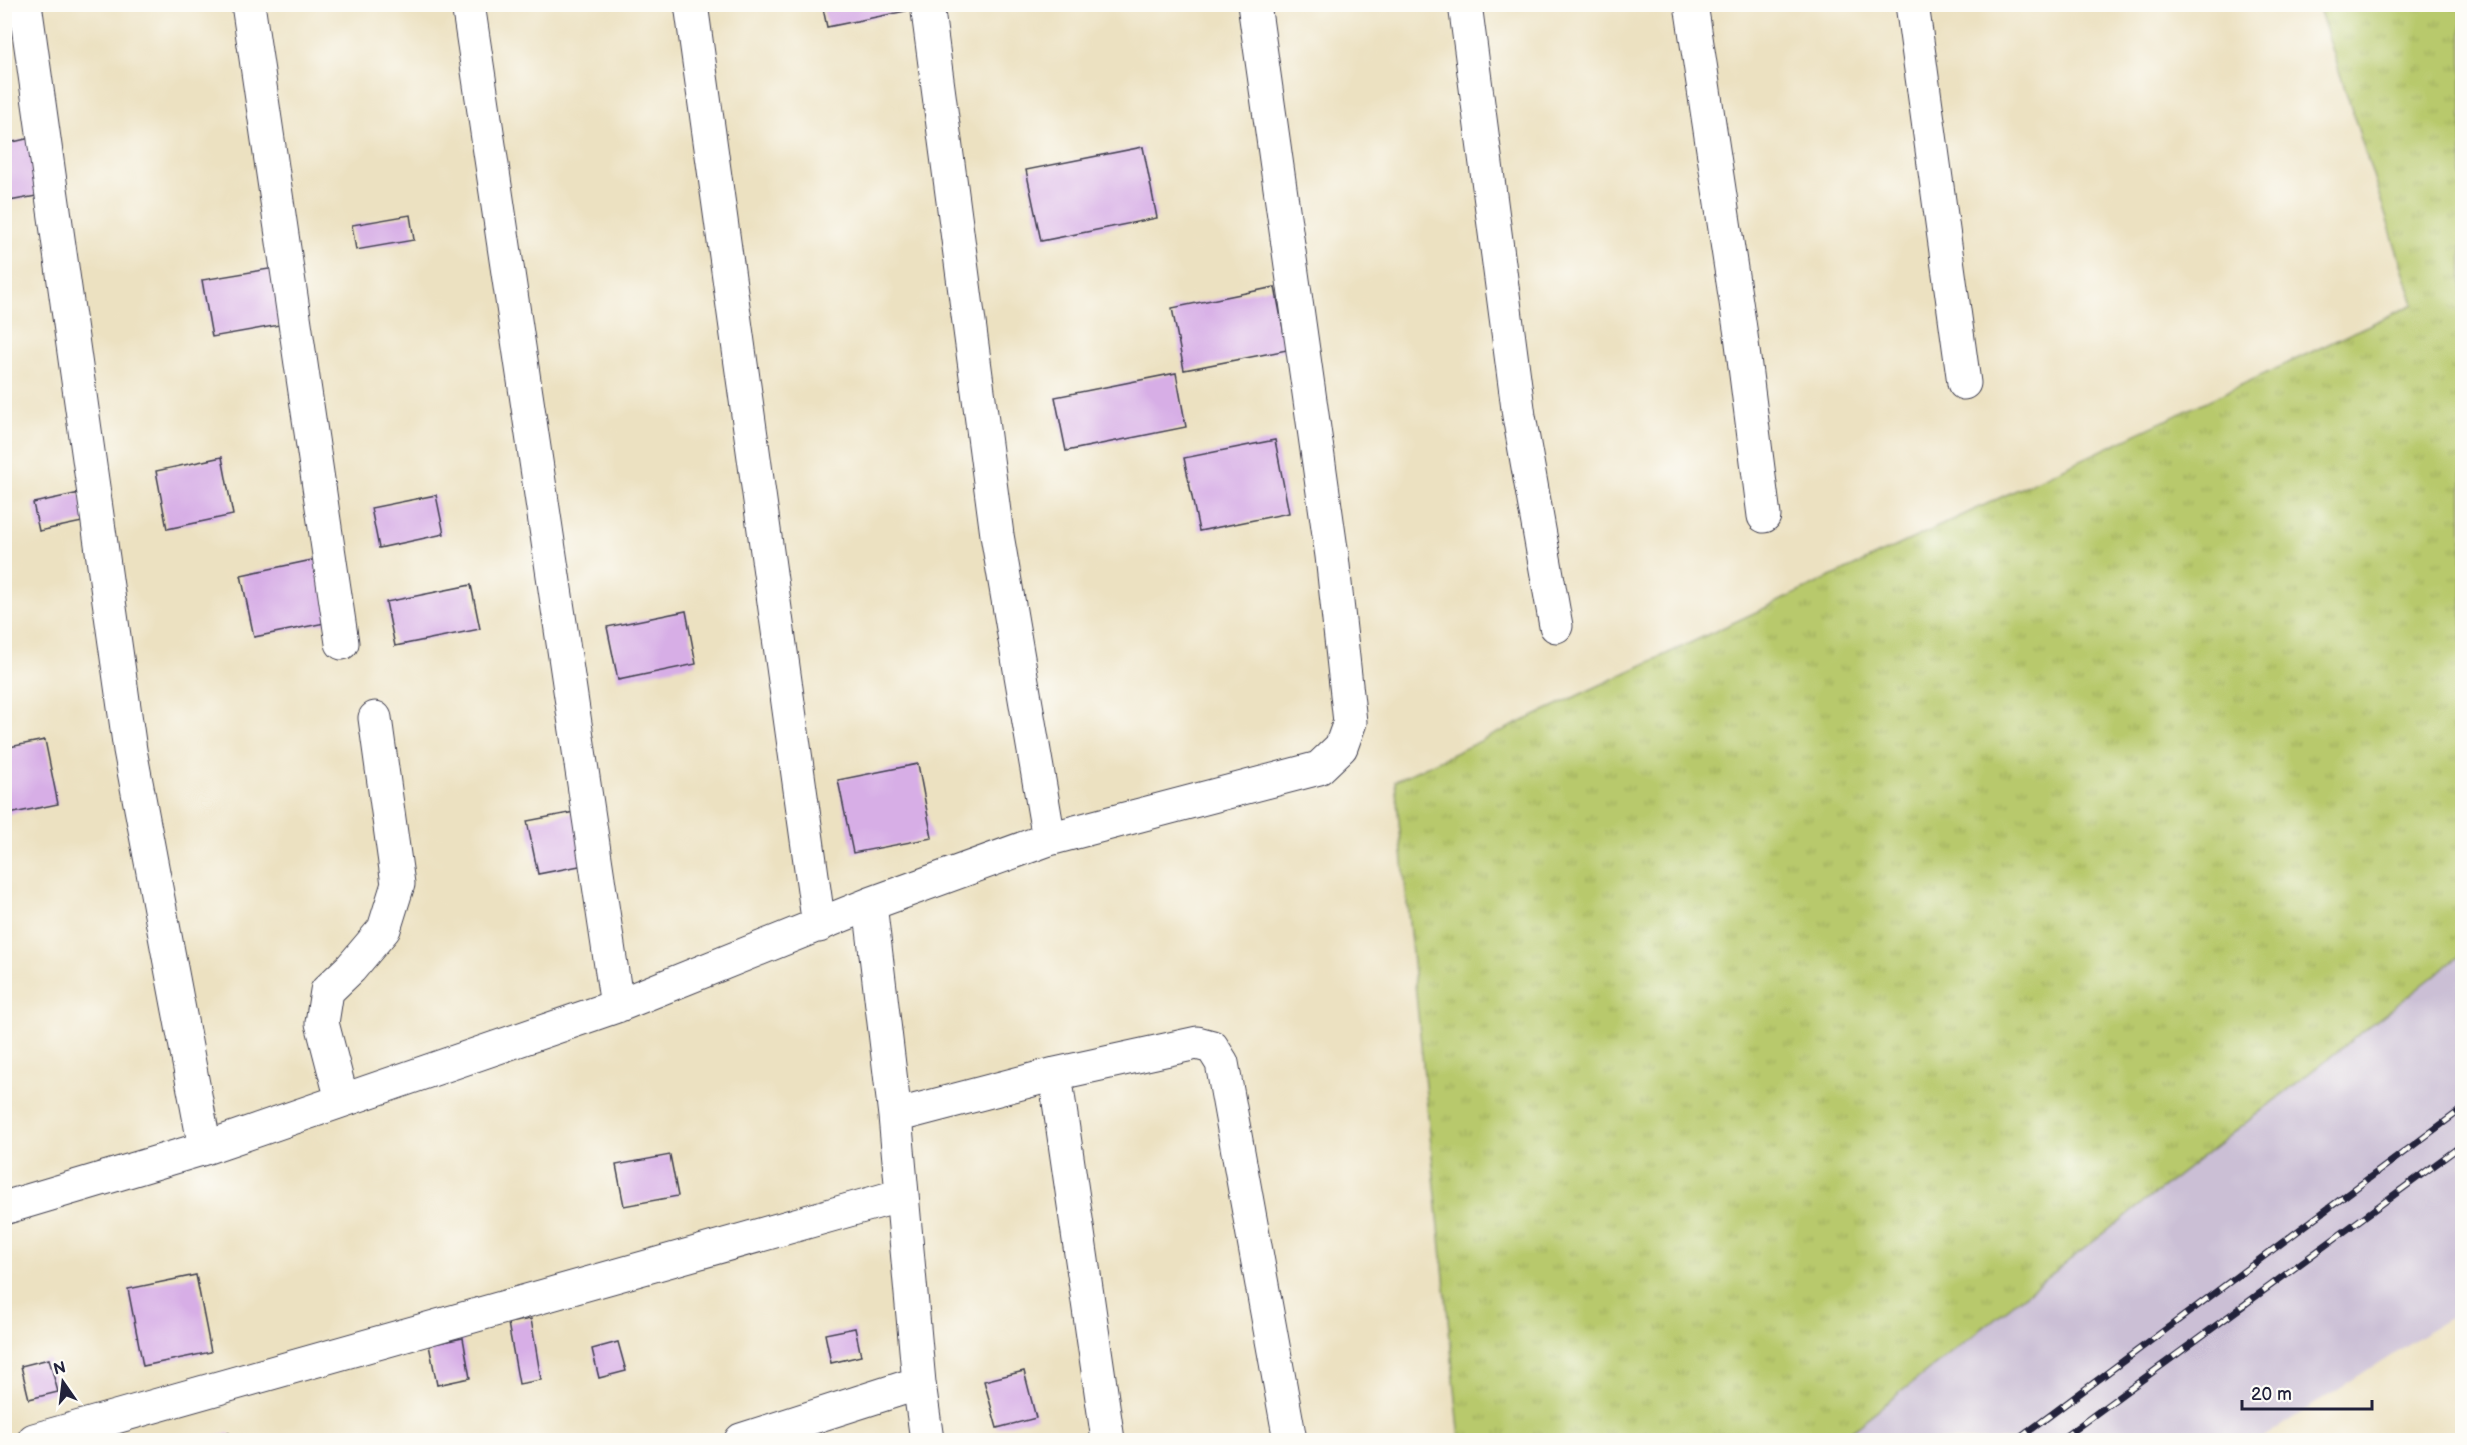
<svg xmlns="http://www.w3.org/2000/svg" width="2467" height="1445" viewBox="0 0 2467 1445" font-family="'Balsamiq Sans',sans-serif">
<style>
.railway{fill:#cbbfd5}
.grass{fill:url(#grass-tufts);stroke:#6d7654;stroke-width:1.5}
.building{fill:#d7aee6}
.lines{fill:none;stroke-linecap:round;stroke-linejoin:round}
.minor-casing{stroke:#403f4f;stroke-width:35}
.minor{stroke:#fff;stroke-width:33}
.rail-casing{stroke:#22223b;stroke-width:7}
.rail{stroke:#fdfcf7;stroke-width:4.5;stroke-dasharray:14;stroke-linecap:butt}
</style>
<defs>
<pattern id="grass-tufts" width="24" height="20" patternUnits="userSpaceOnUse" patternTransform="scale(1.5)"><rect width="24" height="20" fill="#b8c96c"/><path d="M3 7l-1-3M5 7V3M7 7l1-3M15 17l-1-3M17 17v-4M19 17l1-3" fill="none" stroke="#9eac5e"/></pattern>
</defs>
<rect width="100%" height="100%" fill="#fdfcf7"/>
<filter id="ink" filterUnits="userSpaceOnUse"><feTurbulence type="fractalNoise" baseFrequency=".0167" numOctaves="2"/><feDisplacementMap in="SourceGraphic" scale="12" xChannelSelector="R" yChannelSelector="G"/><feConvolveMatrix kernelMatrix="1 2 1 2 8 2 1 2 1" color-interpolation-filters="sRGB"/></filter>
<filter id="wash" filterUnits="userSpaceOnUse"><feTurbulence type="fractalNoise" baseFrequency=".008" numOctaves="4" result="noise"/><feDisplacementMap in="SourceGraphic" scale="24" xChannelSelector="R" yChannelSelector="G"/><feGaussianBlur stdDeviation="1.35" result="paint"/><feColorMatrix in="noise" values="0 0 0 0 0 0 0 0 0 0 0 0 0 0 0 0 0 1.4 0 .05"/><feComposite in="paint" operator="in"/></filter>
<g filter="url(#wash)">
<rect width="100%" height="100%" fill="#ece1c1"/>
<path class="railway" d="M2462 954V1309L2259 1440H1839Z"/>
<path class="grass" d="M2318 5H2462V954L1839 1440H1460L1395 781 2414 304Z"/>
<g id="blocks">
<path class="building" d="M822 4H905L906 11 827 27Z
M35 137 47 194 4 202V144Z
M1143 147 1157 218 1041 241 1026 170Z
M410 215 414 240 356 250 352 225Z
M275 268 285 324 212 337 202 280Z
M1275 287 1287 350 1184 370 1172 308Z
M1176 373 1186 427 1066 451 1055 397Z
M1275 440 1289 513 1199 531 1184 458Z
M222 457 233 515 167 529 156 471Z
M80 493 87 521 39 531 33 503Z
M436 495 444 534 379 548 371 508Z
M317 559 330 622 254 637 241 575Z
M471 585 480 629 395 646 386 602Z
M686 611 696 664 618 680 607 627Z
M45 740 58 804 4 815V748Z
M918 764 932 838 853 853 838 780Z
M585 810 595 863 538 874 527 821Z
M670 1155 678 1196 624 1206 616 1165Z
M196 1275 211 1352 143 1366 128 1289Z
M531 1319 541 1380 519 1384 508 1323Z
M855 1328 861 1356 831 1363 825 1334Z
M463 1338 470 1378 437 1385 429 1345Z
M618 1342 626 1371 599 1378 592 1349Z
M49 1359 58 1392 29 1399 21 1366Z
M1024 1371 1036 1418 997 1428 984 1381Z
M229 1433 231 1440H202Z"/>
</g>
</g>
<g filter="url(#ink)">
<use href="#blocks" fill-opacity="0" stroke="#403f4f" stroke-width="1.5"/>
<g class="lines">
<defs>
<path id="minor" d="M25 4 130 750 205 1148
M248 4 342 643
M468 4 617 1006
M691 4 819 926
M927 4 997 535 1049 839
M1465 4 1519 416 1556 626
M1691 4 1741 335 1764 516
M1912 4 1964 383
M870 904 895 1116 919 1383 927 1440
M1055 1074 1108 1440
M342 1100 322 1023 327 991 351 968 384 929 398 884 375 718
M895 1116 1055 1074 1197 1043 1212 1047 1222 1063 1290 1440
M4 1208 205 1148 617 1006 870 904 1049 839 1319 768 1341 747 1350 722 1332 556 1254 4
M34 1440 902 1195
M741 1440 919 1383"/>
</defs>
<use href="#minor" class="minor-casing"/>
<use href="#minor" class="minor"/>
<defs>
<path id="rail" d="M2017 1440 2462 1109
M2060 1440 2462 1145"/>
</defs>
<use href="#rail" class="rail-casing"/>
<use href="#rail" class="rail"/>
</g>
</g>
<rect width="2467" height="1445" fill="none" stroke="#fdfcf7" stroke-width="24"/>
<g transform="translate(63 1382) rotate(346)" stroke="#fdfcf7" stroke-width="4.5" paint-order="stroke">
<path d="M0-4.5L10 22L0 15L-10 22Z" fill="#22223b"/>
<text y="-9" font-size="16" font-weight="bold" text-anchor="middle" fill="#22223b">N</text>
</g>
<path d="M2242 1400v9h130v-9" fill="none" stroke="#22223b" stroke-width="3"/>
<text x="2251" y="1400" font-size="18" fill="#22223b" stroke="#fdfcf7" stroke-width="4.5" paint-order="stroke">20 m</text>
</svg>
